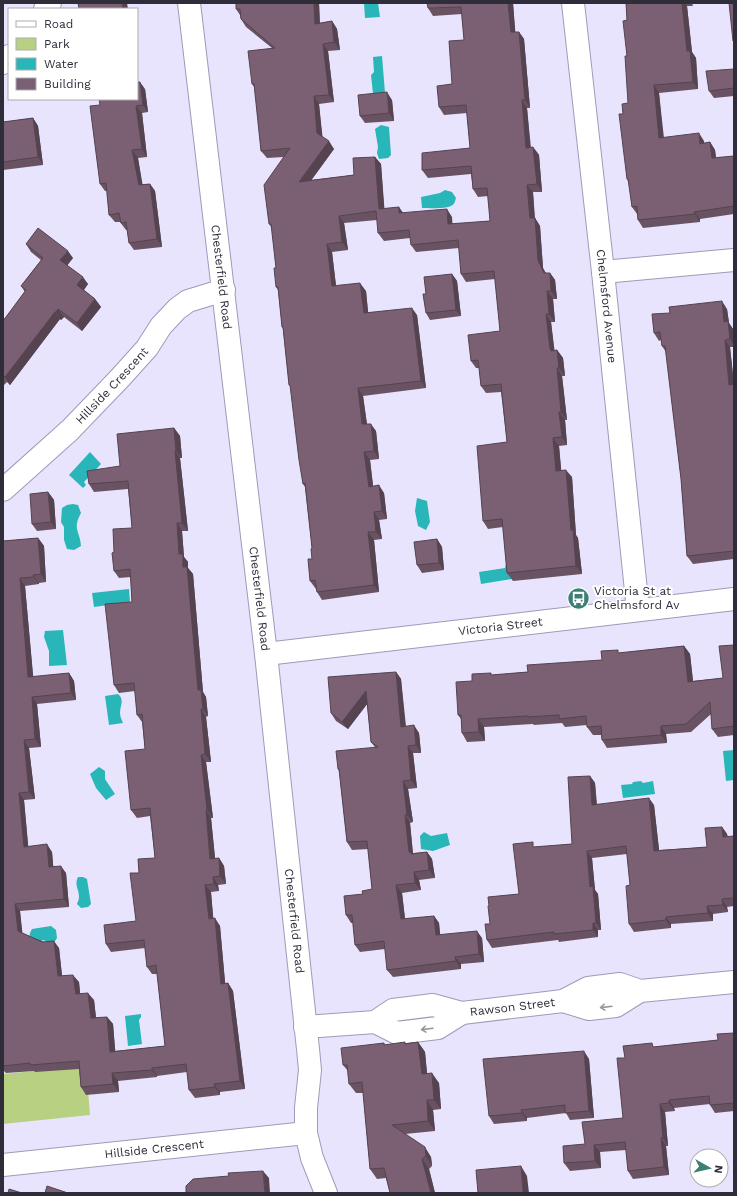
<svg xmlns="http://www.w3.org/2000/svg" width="737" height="1196" viewBox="0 0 737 1196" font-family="'Work Sans',sans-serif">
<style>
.green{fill:#b7d082}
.water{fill:#29b6b8}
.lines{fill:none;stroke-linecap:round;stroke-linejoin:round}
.minor-casing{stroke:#9f9ab7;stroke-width:24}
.tertiary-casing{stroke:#9f9ab7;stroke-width:24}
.minor{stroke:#fff;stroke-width:22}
.tertiary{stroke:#fff;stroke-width:22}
.wall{fill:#695362}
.shaded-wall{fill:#554350}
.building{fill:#7a6072;stroke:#554350}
.oneway{stroke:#97969c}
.labels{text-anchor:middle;stroke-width:4;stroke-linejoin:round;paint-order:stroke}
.street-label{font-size:12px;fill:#2f2d39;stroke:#fff}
.poi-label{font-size:12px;fill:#2f2d39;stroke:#fff;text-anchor:start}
</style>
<rect width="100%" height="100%" fill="#e8e4fe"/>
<path class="green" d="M86 1066 90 1115 3 1124V1074Z"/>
<path class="water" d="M364 3H378L380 17 365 18Z
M382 56 385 93 373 94 371 75 374 72 373 57Z
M381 125 389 127 391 155 388 158 379 159 377 153 378 147 375 129Z
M445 190 452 192 456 198C455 201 455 204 451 206 445 209 430 208 422 208L421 197 440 193Z
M90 452 101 464 84 482 86 485 83 488 69 475Z
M417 498 427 501 430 522 426 530 418 526 415 511Z
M73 504 78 505 81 513C72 529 80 531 81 546L74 550 67 549 64 540V527L61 522 62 508 67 505Z
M506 564H509L512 579 481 584 479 572 505 568Z
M129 589 130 602 94 607 92 593Z
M63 630 67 665 49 666V651L44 637 45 631Z
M118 694C125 700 120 705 120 713 120 717 122 720 123 723L109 725 105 696Z
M734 750V780L726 781 723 751Z
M99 767 105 771V779L115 794 106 800 96 788 90 774Z
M641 781 643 783 653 781 655 794 623 798 621 785 632 784 633 782Z
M424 832 431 836 447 833 450 845 433 851 421 849 420 836Z
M78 877H83L87 879 91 904 88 907 81 908 77 904C78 902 79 899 79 897 79 889 74 885 78 877Z
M51 926 56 930 57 938 55 941 51 943 43 940 39 943 29 938 30 933 32 929Z
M141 1014V1017L139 1020 142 1044 128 1046 125 1016Z"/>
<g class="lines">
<defs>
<g id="minor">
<path id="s1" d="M573 3 603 272 638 610"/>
<path d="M45 9 50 3"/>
<path d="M3 63 9 56"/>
<path d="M603 272 734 260"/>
<path id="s2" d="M3 490 70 430 120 378 147 348 161 326 177 309 188 301 224 290"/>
<path id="s3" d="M266 654 734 599"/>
<path d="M563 1001 589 1009 616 1006 640 991 734 982"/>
<path d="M375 1022 397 1033 438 1028 462 1013"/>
<path id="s4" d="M305 1027 375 1022 393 1010 433 1005 462 1013 563 1001 588 988 620 984 640 991"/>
<path id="s5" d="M3 1165 306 1133"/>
</g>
<g id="tertiary">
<path id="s6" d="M189 3 266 654 308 1049 310 1070 306 1108V1133L312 1158 326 1193"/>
</g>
</defs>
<use href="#minor" class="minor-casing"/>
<use href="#tertiary" class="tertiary-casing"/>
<use href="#minor" class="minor"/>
<use href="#tertiary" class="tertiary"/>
</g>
<path class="wall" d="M236 3H319L320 23 332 21 337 29 340 50 328 51 334 102 319 104 322 137 334 149 311 180 354 175 375 157 381 164 384 208 403 213 452 217V224L490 221 488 196 478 197 473 189 471 174 428 178 422 170 470 148 467 113 444 115 439 107 452 84 464 40 462 14 433 16 428 8 513 3 515 32H519L524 39 530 108H527L531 148 533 147 539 155 542 192H533L535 218 540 226 543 268 546 273H550L555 280 557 299H553L555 322H551L554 350H557L563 358 565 376H562L567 420H565L567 445 559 446 561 470 572 477 576 535 578 538 582 574 513 581 507 573 503 527 488 529 483 521 507 442 501 392 486 393 481 386 479 368H476L471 361 500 331 495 279 466 282 461 274 459 248 416 252 411 245 410 238 384 241 378 233 377 220 344 223 348 250 332 252 336 286 366 291 368 312 417 315 426 388 363 396 367 424 376 431 379 459 370 460 373 486 384 493 387 519 379 520 382 539 374 540 379 592 322 600 317 592 316 589 310 581 312 559V548L305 487 303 484 291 387 289 385 283 329 282 327 278 290 276 287V268L272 228 269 224 284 157 267 158 261 151 255 88 252 84 272 48 246 27 241 19 240 15 236 9Z
M626 3H692L693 6H687L692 52 696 58 698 89 659 93 664 138 704 141V143L710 142 715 150 716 158 734 156V214L700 219V222L643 228 638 220 637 214 632 207 629 183 627 179 623 114 628 103 627 56V20Z
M734 69V96L714 98 709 91Z
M145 89 148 112 142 113 147 157 138 158 142 184H150L155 191 162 247 134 250 129 243 127 230H126L120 222H115L109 215 107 191H105L100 184V105Z
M392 100 394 121 365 123 360 116Z
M33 118 38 126 43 165 3 170V122Z
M26 244 73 258 67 265 88 284 84 290 95 299 101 307 82 331 64 317 61 320 60 319 10 385 7 382 3 386V321L25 292 21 286 41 260 31 252Z
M452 274 457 281 461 316 430 320 426 313V294Z
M727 309 729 323 733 329 734 336V347H730L734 384V559L693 564 687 556 681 479 666 352 662 346 661 340 659 341 654 333Z
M174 428 180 436 182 458H180L188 531H182L184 557 188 562V568L193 574 203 692 206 697 208 716 206 717 211 762H206L213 818H211L215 859 219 858 224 866 226 884 218 885 219 891 211 892 213 918 220 926 225 984 228 983 233 991 245 1089 220 1092V1095L195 1098 189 1090 187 1072 157 1076V1077L118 1081 119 1092 86 1095 81 1087 79 1069 35 1072 34 1071 6 1073 3 1070V541L38 538 44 546 46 582 39 583V584L25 586 33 677 69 673 74 681 76 700 37 704 41 747 29 748 35 799 24 800 28 846 52 852 53 866 66 873 69 907 20 911 22 933 59 948 62 976 79 982 80 994 94 1000 96 1018 107 1017 113 1024 115 1051 165 1046 157 974H152L147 967 145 948 111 952 106 944 136 921 139 873 155 858 150 816 137 818 131 810 145 749 142 722 137 715 135 691 119 693 114 685 132 602 131 577 119 578 114 571V552L132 528 128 489 94 492 89 484 120 466Z
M48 492 54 500 56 529 37 531 32 524Z
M437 539 442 547 444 570 422 573 417 565Z
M734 645V735L718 737 712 729 711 714 691 732 666 734 667 743 607 748 602 740 601 735H593L587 727V725L565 727 562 723 534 725 533 724 484 727 485 741 467 742 462 733 461 719 458 715 492 675 528 672 602 660 620 653 684 646 690 654 693 681 723 678Z
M396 672 401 679 406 726 419 733 421 753H413L417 788 408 789 413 822 410 823 413 853 427 852 432 859 435 878 419 880 421 890 402 893 405 919 434 916 439 923 440 935 482 938 484 962 461 964V969L393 977 387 970 385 949 360 952 355 945 353 923H351L346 915 363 894 372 889 368 849 352 850 347 842 339 771 338 769 375 747 371 742 367 704 348 729 336 721 331 713Z
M590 776 595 783 597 804 654 805 659 850 707 847 722 827 727 834 728 837 734 836V906L727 907 728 912 713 914V921L671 924V928L634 932 629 924 630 885 627 854 592 858 595 890 598 894 601 930H598V937L559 942 558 940 492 948 487 940 490 924 519 894 536 847 572 844Z
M734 1033V1111L715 1113 710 1105V1104L674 1108 675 1111 665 1112 668 1146H666L669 1175 633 1179 628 1171 626 1150 600 1152 601 1168 570 1171 564 1163 585 1144 623 1118 625 1058 655 1047 718 1040Z
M418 1042 425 1052 427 1073 439 1083 441 1109 433 1110 435 1131 405 1134 431 1157 432 1166 429 1169 435 1193H390L386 1178 377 1179 370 1169 363 1093H356L349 1084 348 1071 343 1065 384 1043 385 1045Z
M589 1059 594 1118 570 1120 566 1113 527 1118V1121L494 1124 489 1116Z"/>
<path class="shaded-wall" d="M122 3H127L128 9H123Z
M314 3H319L320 31 315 24Z
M508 3H513L516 40 511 32Z
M682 3H685L687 6 692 52 696 58 698 89 693 82 687 51Z
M332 21 337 29 340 50 334 42Z
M519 32 524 39 530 108 525 100Z
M323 44 328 51 334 102 329 95Z
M140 82 145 89 148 112 143 105Z
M654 85 659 93 664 146 659 138Z
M387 92 392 100 394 121 389 113Z
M314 96 319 104 323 141 317 133Z
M522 100 527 108 531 156 526 148Z
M136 106 142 113 147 157 142 149Z
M33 118 38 126 43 165 38 157Z
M699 133 704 141 705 151 700 144Z
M329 141 334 149 305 189 299 182Z
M710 142 715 150 717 166 712 158Z
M533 147 539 155 542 192 537 184Z
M132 150 138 158 144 193 139 185Z
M375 157 381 164 385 216 379 209Z
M150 184 155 191 162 247 157 239Z
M527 185 533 192 535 226 530 218Z
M399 207 404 214 399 213Z
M447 209 452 217 453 232 448 224Z
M694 212 700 219V222L695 214Z
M339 216 344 223 348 250 342 242Z
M535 218 540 226 543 268 549 281 544 273 538 260Z
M327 244 332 252 337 294 332 286Z
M68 251 73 258 66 267 60 260Z
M550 273 555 280 557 299 551 291Z
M452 274 457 281 461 316 456 310Z
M83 277 88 284 82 292 77 285Z
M360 283 366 291 369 321 364 313Z
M547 291 553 299 555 322 549 314Z
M95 299 101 307 82 331 77 323Z
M722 301 727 309 729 323 733 329 734 345 730 339 724 322Z
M412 308 417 315 426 388 421 381Z
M58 309 64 317 61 320 56 312Z
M55 312 60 319 10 385 5 377Z
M546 314 551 322 555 354 550 349Z
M725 340 730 347 734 385H729Z
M557 350 563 358 565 376 559 368Z
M557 368 562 376 567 420 561 412Z
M358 388 363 396 368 432 362 424Z
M559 412 565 420 567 445 562 437Z
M371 424 376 431 379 459 374 451Z
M174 428 180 436 182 458 176 451Z
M553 438 559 446 562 478 556 471Z
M175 451 180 458 188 531 182 523Z
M364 452 370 460 374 494 369 487Z
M566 470 572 477 576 535 578 538 582 574 576 566 571 530Z
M379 485 384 493 387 519 382 511Z
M48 492 54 500 56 529 51 522Z
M374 512 379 520 382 539 376 532Z
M177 523 182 531 184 557 188 562V568L193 574 203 692 206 697 208 716 203 709 198 690 183 567 179 554Z
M368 532 374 540 379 592 374 585Z
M38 538 44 546 46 582 41 574Z
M437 539 442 547 444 570 439 563Z
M33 575 39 583V584L34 577Z
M20 578 25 586 34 685 28 677Z
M684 646 690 654 694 690 688 682Z
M396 672 401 679 406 734 401 727Z
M69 673 74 681 76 700 71 693Z
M366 691 371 699 348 729 342 722Z
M32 697 37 704 41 747 35 739Z
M201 709 206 717 211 762 205 754Z
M478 719 484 727 485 741 479 732Z
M414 725 419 733 421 753 416 745Z
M661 726 666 734 667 743 661 735Z
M24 740 29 748 35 799 29 792Z
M408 746 413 753 417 788 411 780Z
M201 755 206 762 213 818 207 810Z
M590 776 595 783 597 812 592 805Z
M403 781 408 789 413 822 407 815Z
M19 793 24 800 29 854 24 847Z
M649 798 654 805 660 858 654 851Z
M206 810 211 818 216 867 210 859Z
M405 815 410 823 413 855 409 852Z
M722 827 727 834 728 845 723 837Z
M47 844 52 852 54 874 49 867Z
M587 851 592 858 595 890 598 894 601 930 596 923 590 887Z
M427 852 432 859 435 878 429 870Z
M219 858 224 866 226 884 220 876Z
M61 866 66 873 69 907 64 899Z
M414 872 419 880 421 890 415 883Z
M213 877 218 885 219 891 214 884Z
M205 885 211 892 214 926 209 919Z
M396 885 402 893 406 927 401 919Z
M722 899 727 907 728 912 723 905Z
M15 904 20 911 23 938 18 931Z
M707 906 713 914V921L708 913Z
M434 916 439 923 441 943 436 935Z
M666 917 671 924V928L666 920Z
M215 918 220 926 226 992 221 984Z
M593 923 598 930V937L593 930Z
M477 931 482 938 484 962 479 954Z
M54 941 59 948 63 984 58 976Z
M455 957 461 964V969L456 961Z
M73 975 79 982 81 1002 76 994Z
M228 983 233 991 245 1089 240 1081Z
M88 993 94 1000 97 1026 91 1018Z
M107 1017 113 1024 116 1059 110 1052Z
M418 1042 425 1052 428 1084 422 1074Z
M584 1051 589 1059 594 1118 589 1111Z
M152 1068 157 1076V1077L152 1070Z
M112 1073 118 1081 119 1092 113 1084Z
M432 1073 439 1083 441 1109 434 1100Z
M214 1084 220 1092V1095L215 1087Z
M427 1100 433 1110 435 1131 428 1121Z
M669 1100 674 1108 675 1111 669 1103Z
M660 1104 665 1112 668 1146 663 1138Z
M521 1110 527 1118V1121L522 1113Z
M661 1138 666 1146 669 1175 664 1167Z
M594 1145 600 1152 601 1168 595 1161Z
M425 1147 431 1157 432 1166 426 1156Z
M422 1159 429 1169 435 1193H431Z
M521 1166 527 1176 529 1193H523Z
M263 1171 269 1178 270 1193H265Z"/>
<path class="building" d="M78 3H122L123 9H79Z
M236 3H314L315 24 332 21 334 42 323 44 329 95 314 96 317 133 329 141 299 182 354 175 353 158 375 157 379 209 399 207V213L447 209 448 224 490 221 487 188 473 189 471 166 422 170V153L470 148 466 105 439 107 437 86 452 84 449 41 464 40 461 7 428 8 427 3H508L511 32H519L525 100H522L526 148 533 147 537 184 527 185 530 218H535L538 260 544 273H550L551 291H547L549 314H546L550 349H551V351L557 350 559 368H557L561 412H559L562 437 553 438 556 471 566 470 571 530H573L576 566 507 573 502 519 483 521 477 446 507 442 501 384 481 386 478 360 471 361 468 335 500 331 494 271 461 274 458 240 411 245 409 230 378 233 376 211 339 216 342 242 327 244 332 286 360 283 364 313 412 308 421 381 358 388 362 424H371L374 451 364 452 369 487 379 485 382 511 374 512 376 532H368L374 585 317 592 315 580 310 581 308 559H312L311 549 312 548 305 483 303 484 299 460 290 385H289L283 327H282L278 287H276L274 268H276L271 224H269L264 185 290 148 261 151 254 84H252L248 51 275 48 241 19 240 9H236Z
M626 3H682L687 51H690L693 82 654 85 659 138 699 133 700 144 710 142 712 158 734 156V206L694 212 695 214 638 220 637 206 632 207 628 179H627L619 114H623L622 104 628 103 625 56H627L623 21 627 20Z
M729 3H734V41H733Z
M734 69V88L709 91 706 71Z
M137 82H140L143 105 136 106 142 149 132 150 139 185 150 184 157 239 129 243 126 222 121 223 119 213 109 215 106 183 100 184 90 106 100 105 99 99H137Z
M387 92 389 113 360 116 358 95Z
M33 118 38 157 3 162V122Z
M38 228 68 251 60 260 83 277 77 285 95 299 77 323 58 309 56 312H55L5 377 3 376V321L26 290 21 286 43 258 26 244Z
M452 274 456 310 426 313 423 294H426L424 277Z
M722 301 724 322 728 321 730 339 725 340 729 385 734 384V551L687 556 681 479 665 346H662L660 332 654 333 652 314 670 313 669 307Z
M174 428 176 451H175L182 523H177L179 554H183V567H187L198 690H201L203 709H201L205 754 201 755 207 810H206L210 859 219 858 220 876 213 877 214 884 205 885 209 919 215 918 221 984 228 983 240 1081 214 1084 215 1087 189 1090 186 1064 152 1068V1070L112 1073 113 1084 81 1087 79 1061 30 1065V1063L3 1066V541L38 538 41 574 33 575 34 577 20 578 28 677 69 673 71 693 32 697 35 739 24 740 29 792 19 793 24 847 47 844 49 867 61 866 64 899 15 904 18 931 42 942 54 941 58 976 73 975 76 994 88 993 91 1018 107 1017 110 1052 165 1046 156 965 147 967 144 940 106 944 104 925 136 921 130 873H139L138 859 155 858 150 808 131 810 125 751 145 749 142 714 137 715 134 683 114 685 105 604 132 602 130 569 114 571 112 553 114 552 113 529 132 528 128 481 89 484 87 471 120 466 117 434Z
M48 492 51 522 32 524 30 494Z
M437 539 439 563 417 565 414 542Z
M734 645V726L712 729 710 702 686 724 661 726V735L602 740 601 726 587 727 586 716 559 719V715L528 717V716L478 719 479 732 462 733 461 715H458L456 682 472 681V674L491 673V675L528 672 527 665 602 660 601 651 618 650V653L684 646 688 682 723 678 719 646Z
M396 672 401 727 414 725 416 745 408 746 411 780 403 781 407 815H405L409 852H411V854L427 852 429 870 414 872 415 883 396 885 401 919 434 916 436 935 477 931 479 954 455 957 456 961 387 970 384 941 355 945 352 915H346L344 896 363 894 362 891 372 889 367 841 347 842 339 769H338L336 751 378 747 371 742 366 691 342 722 331 713 328 677Z
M590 776 592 805 649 798 654 851 707 847 705 828 722 827 723 837 734 836V898L722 899 723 905 707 906 708 913 666 917V920L629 924 626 886 630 885 626 846 587 851 590 887 593 886 596 923H593V930L554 934V932L487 940 485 924H490L488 906H489L488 897 519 894 513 844 533 842V847L572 844 568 777Z
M734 1033V1103L710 1105 709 1096 669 1100V1103L660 1104 663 1138H661L664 1167 628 1171 625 1142 594 1145 595 1161 564 1163 563 1146 585 1144 582 1122 623 1118 617 1058H625L623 1046 652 1043 653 1047 718 1040 717 1034Z
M405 1042V1044L418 1042 422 1074 432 1073 434 1100H427L428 1121 392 1125 425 1147 426 1156 422 1159 431 1193H390L384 1168 370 1169 362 1082 349 1084 347 1065H343L341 1048 384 1043V1045Z
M584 1051 589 1111 565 1113V1105L521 1110 522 1113 489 1116 483 1059Z
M521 1166 523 1193H478L476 1170Z
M263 1171 265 1193H186V1186L193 1179 229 1176 228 1173Z
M47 1186 68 1193H45Z
M9 1189 22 1193H8Z"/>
<defs><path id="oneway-shaft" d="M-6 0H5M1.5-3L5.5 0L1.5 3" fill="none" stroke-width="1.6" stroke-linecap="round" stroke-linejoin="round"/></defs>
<g class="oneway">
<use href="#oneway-shaft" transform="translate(606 1007) rotate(173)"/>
<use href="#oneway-shaft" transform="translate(427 1029) rotate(173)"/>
</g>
<defs>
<symbol id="bus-disc" viewBox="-11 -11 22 22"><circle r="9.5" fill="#3c7f73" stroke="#fff"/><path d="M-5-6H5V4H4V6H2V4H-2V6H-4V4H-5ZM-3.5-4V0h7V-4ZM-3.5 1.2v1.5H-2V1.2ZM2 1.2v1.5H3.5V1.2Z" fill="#fff"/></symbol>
</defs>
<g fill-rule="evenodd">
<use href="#bus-disc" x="566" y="586" width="25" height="25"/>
</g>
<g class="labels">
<g class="street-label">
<text dy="4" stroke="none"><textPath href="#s6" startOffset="276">Chesterfield Road</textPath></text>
<text dy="4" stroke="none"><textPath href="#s1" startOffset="305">Chelmsford Avenue</textPath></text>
<text dy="4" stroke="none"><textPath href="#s2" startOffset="151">Hillside Crescent</textPath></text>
<text dy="4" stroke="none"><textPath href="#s6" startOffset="600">Chesterfield Road</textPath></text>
<text dy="4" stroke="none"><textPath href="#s3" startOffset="236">Victoria Street</textPath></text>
<text dy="4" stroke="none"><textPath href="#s6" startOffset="924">Chesterfield Road</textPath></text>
<text dy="4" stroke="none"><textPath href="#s4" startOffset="213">Rawson Street</textPath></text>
<text dy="4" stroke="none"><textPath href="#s5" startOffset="152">Hillside Crescent</textPath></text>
</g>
<g class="poi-label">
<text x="594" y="595">Victoria St at<tspan x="594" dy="14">Chelmsford Av</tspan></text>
</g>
</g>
<rect width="737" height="1196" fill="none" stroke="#2f2d39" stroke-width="8"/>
<rect x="8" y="8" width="130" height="92" fill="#ffffff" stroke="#acabb0"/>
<rect x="16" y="21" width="20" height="6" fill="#ffffff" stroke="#acabb0"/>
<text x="44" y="28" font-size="12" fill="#2f2d39">Road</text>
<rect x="16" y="38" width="20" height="12" fill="#b7d082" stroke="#acabb0"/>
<text x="44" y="48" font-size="12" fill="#2f2d39">Park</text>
<rect x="16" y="58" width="20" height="12" fill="#29b6b8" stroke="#acabb0"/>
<text x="44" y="68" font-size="12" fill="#2f2d39">Water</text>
<rect x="16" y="78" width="20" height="12" fill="#7a6072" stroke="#acabb0"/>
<text x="44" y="88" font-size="12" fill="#2f2d39">Building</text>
<g transform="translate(709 1168) rotate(98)"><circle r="19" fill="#ffffff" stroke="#acabb0"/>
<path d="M0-3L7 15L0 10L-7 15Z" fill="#3c7f73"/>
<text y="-6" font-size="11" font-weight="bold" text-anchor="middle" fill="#2f2d39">N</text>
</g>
</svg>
